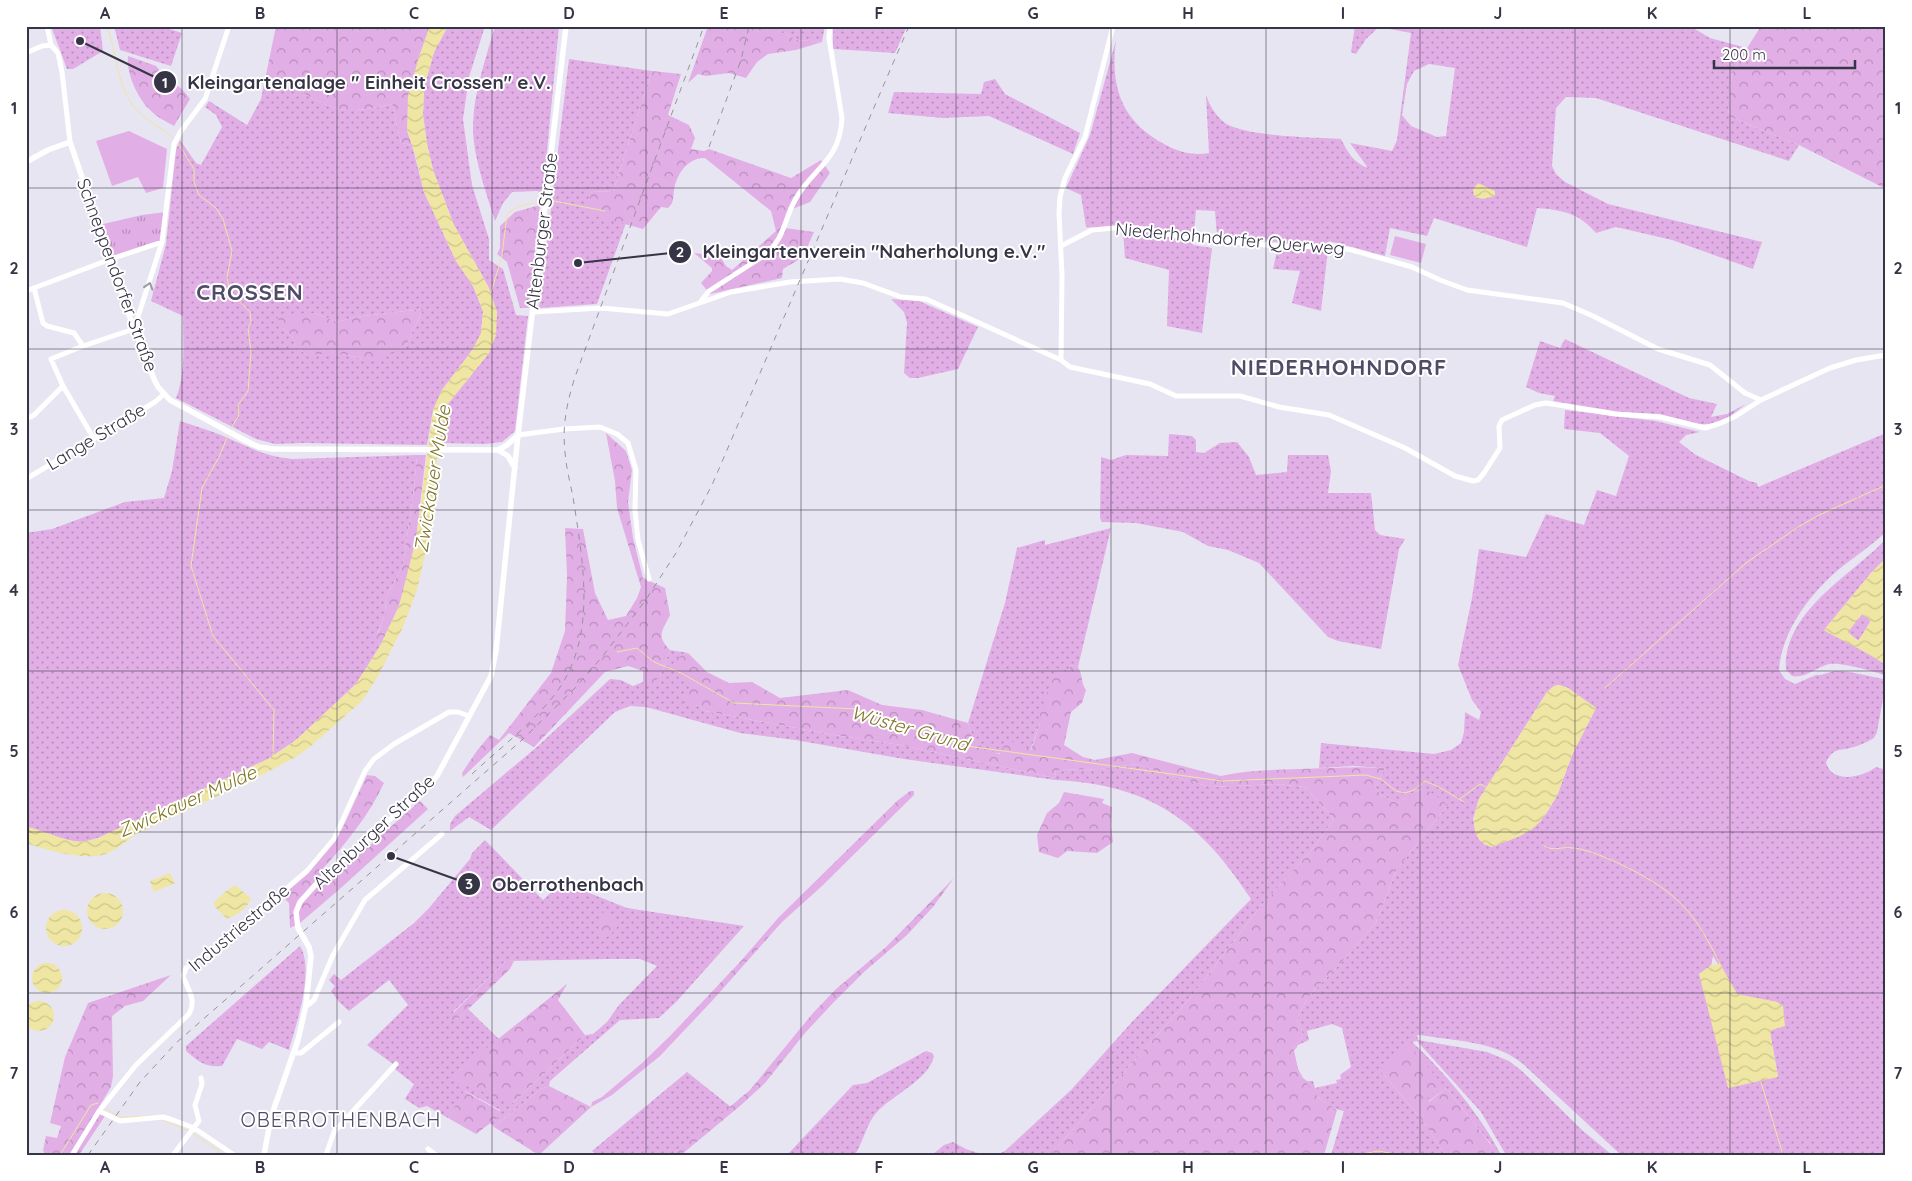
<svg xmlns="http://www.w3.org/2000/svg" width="1912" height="1181" viewBox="0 0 1912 1181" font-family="Quicksand,sans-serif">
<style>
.grass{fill:url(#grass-dots);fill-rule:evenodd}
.forest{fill:url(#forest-crowns)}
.park{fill:url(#park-tufts)}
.pitch{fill:#e2aee6}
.water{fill:url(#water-waves);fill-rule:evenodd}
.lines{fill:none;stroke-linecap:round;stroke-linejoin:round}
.stream{stroke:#eee6a2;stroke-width:1}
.minor{stroke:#fff;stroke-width:5}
.tertiary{stroke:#fff;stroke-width:5.5}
.rail{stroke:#959595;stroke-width:1;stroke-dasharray:6 6;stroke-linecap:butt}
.oneway{stroke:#9a9aa2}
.grid{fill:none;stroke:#363545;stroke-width:1;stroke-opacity:0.55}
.labels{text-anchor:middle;stroke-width:4;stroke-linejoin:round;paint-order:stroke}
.street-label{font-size:18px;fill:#363545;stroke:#fff}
.water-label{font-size:19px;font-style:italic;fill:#7f7627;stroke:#fff}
.quarter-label{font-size:20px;letter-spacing:1px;fill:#4f4c67;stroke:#fff}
.district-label{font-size:22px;font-weight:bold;letter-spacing:1px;fill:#4f4c67;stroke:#fff}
.leader{fill:none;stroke:#363545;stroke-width:2}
.callout-dot{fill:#363545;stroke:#fff;stroke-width:2}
.mark-label{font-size:15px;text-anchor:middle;font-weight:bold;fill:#fff}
.callout-label{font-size:19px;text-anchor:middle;font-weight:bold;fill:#363545;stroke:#fff;stroke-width:4;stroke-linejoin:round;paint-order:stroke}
.neatline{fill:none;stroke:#363545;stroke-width:2}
.grid-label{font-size:16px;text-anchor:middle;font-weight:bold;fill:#363545}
</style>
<defs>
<pattern id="grass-dots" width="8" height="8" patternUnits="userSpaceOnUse" patternTransform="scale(1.25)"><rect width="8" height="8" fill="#e2aee6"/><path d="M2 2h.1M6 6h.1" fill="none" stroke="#b88ebc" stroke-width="1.8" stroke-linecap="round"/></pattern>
<pattern id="forest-crowns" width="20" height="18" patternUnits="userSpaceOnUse" patternTransform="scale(1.25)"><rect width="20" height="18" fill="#e2aee6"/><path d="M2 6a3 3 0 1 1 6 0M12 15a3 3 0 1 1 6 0" fill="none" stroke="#b88ebc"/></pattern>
<pattern id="park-tufts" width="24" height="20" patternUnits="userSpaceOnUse" patternTransform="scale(1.25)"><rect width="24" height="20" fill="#e2aee6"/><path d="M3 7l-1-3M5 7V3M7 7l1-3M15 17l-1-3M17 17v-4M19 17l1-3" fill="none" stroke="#b88ebc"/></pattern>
<pattern id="water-waves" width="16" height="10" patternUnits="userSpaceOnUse" patternTransform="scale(1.25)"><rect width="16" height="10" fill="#eee6a2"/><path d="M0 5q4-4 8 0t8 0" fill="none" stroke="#cdc68d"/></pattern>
</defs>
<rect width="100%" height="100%" fill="#e8e5f2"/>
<path class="grass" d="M51 26H100L103 51 73 69H67Z
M114 26H166V28L182 33 171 66 120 50Z
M448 26H485L469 77 463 119 472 185 489 239V260L503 269 516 315 528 316 515 431 502 442 485 444 439 443 447 405 489 353 497 313 489 288 454 225 433 170 427 144 423 115 424 88 434 52Z
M495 26H559L543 193 537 191 512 192 503 203 495 221C486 192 472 154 473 124 474 91 486 58 495 26Z
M776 26H825L822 42 797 40 776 30Z
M833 26H907L895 53 833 49Z
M1355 26H1690L1710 38 1747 48 1732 72 1728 116 1799 145 1789 161 1596 98 1566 97 1556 108 1552 166 1556 174 1565 182 1608 204 1762 242 1753 269 1672 240 1616 227 1596 233C1579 213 1562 210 1537 208L1527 247 1434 218 1427 236 1390 228 1385 256 1329 241 1321 311 1292 303 1300 271 1273 269 1279 242 1217 236 1215 211 1196 210 1193 245 1212 248 1202 333 1167 326 1169 270 1125 258 1123 231 1086 227 1081 195 1066 188 1090 135 1116 40C1110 86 1121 121 1164 144 1179 152 1192 156 1209 153L1206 95C1210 106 1215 115 1225 123 1246 137 1313 137 1341 139 1348 153 1354 163 1368 168L1350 143 1392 151 1397 140 1411 33 1379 27 1366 39 1356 54 1351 52ZM1429 64 1455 68 1446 136 1437 137 1411 126 1402 115 1407 84 1414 71Z
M569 59 652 71 613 192 592 191 586 212 626 223 597 304 539 308Z
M267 70C288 83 310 100 335 108 349 113 377 108 392 104L401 143 412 145 424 192 456 261 473 286 483 311 481 334 473 349 442 390 433 410 427 445 303 443 275 444 256 439 176 398C186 374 183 342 183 316L151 301 166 244 176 150 180 140 196 163 201 165 222 127 216 115 205 107 209 101 247 125 261 99ZM423 309 405 348 363 359 342 354H306L297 348 293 338 283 328 314 313 337 322 355 317Z
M995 79 1005 94 1080 133 1073 154 989 116 943 118 888 113 894 92 981 94 984 82Z
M891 299 919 301 978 327 958 369 918 378H910L904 373 907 323 904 312Z
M1565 339 1689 398 1717 404 1711 417 1727 414 1746 404 1729 417 1712 424H1699L1659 414 1620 412 1553 401 1555 396 1539 393 1526 387 1540 341 1560 348Z
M1565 410 1656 421 1700 432 1686 435 1679 442 1696 455 1749 481 1757 483 1758 487 1886 433V532C1871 546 1854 557 1838 570 1809 595 1782 631 1779 670L1785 679 1795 684 1816 675C1822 676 1828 672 1835 671 1851 671 1868 676 1883 679L1886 682 1877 732 1874 738C1867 742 1859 746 1850 748 1837 751 1834 748 1826 762 1831 784 1862 778 1876 767L1886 770V1155H1621L1523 1064C1496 1041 1454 1041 1420 1035H1417L1418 1040 1487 1052 1509 1061 1522 1071 1582 1130 1612 1155H1506L1481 1112 1417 1041 1412 1042C1443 1070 1482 1117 1501 1155H1486L1493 1150 1490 1143 1446 1088 1428 1102 1380 1070 1422 1120 1445 1155H1331L1344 1111C1328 1109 1307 1088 1299 1074 1295 1067 1294 1056 1293 1047 1306 1036 1304 1035 1297 1020L1303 1006 1310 995 1353 950 1376 922 1397 869 1448 805 1420 789 1397 803 1381 795 1375 787 1385 768 1353 766 1319 768 1321 743 1434 754 1451 750 1461 743 1464 732 1465 712 1479 720 1481 712 1472 700 1458 665 1472 598 1479 549 1526 557 1546 514 1584 525 1597 490 1616 496 1629 456 1600 433 1564 429ZM1559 685 1568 688 1596 708 1572 755 1557 796 1546 814 1520 836 1492 847 1484 844 1478 838 1473 819 1479 799 1547 692 1554 686ZM1713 956 1718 964H1720L1737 994 1741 996 1777 1002 1772 1030 1770 1032 1778 1076 1711 966ZM1332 1024 1342 1028 1351 1067 1340 1075 1341 1079 1336 1080 1337 1083 1315 1088 1313 1081H1307L1303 1078 1298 1069 1294 1051 1298 1045 1309 1040 1307 1031Z
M180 421C193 425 208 430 221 435 247 446 263 456 292 459L417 455 414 489 403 565 386 598 385 614 377 635 380 646 356 684 296 740 268 759 98 838C90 840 82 843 73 841 57 838 42 830 26 827V533L52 529 125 502 164 498 172 471Z
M1169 434 1192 436 1196 440V452L1204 453 1220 443 1237 442 1249 457 1256 475 1287 472 1288 455H1328L1331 471 1328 493H1371L1375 530 1380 535 1405 539 1399 549 1381 649 1338 641 1328 637 1259 563 1228 550 1208 546 1183 532 1136 523 1102 522 1100 518 1101 457 1111 460 1126 455 1168 456Z
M1111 528 1078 667 1070 665 1069 671 1040 713V723L1030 751C999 754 978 760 968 723L1005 603 1017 548 1045 540V545Z
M1886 539V558L1871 573 1824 630C1845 642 1866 651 1886 665V676C1876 671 1839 662 1829 664 1817 667 1804 679 1792 676L1786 670C1782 612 1852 575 1886 539Z
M1862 614 1871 620 1859 641 1847 632Z
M670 650 688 653 678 657 692 684 696 704 705 711 834 735 901 745 1055 778 1056 770 1099 769 1137 764 1184 780 1211 787 1276 784 1305 787 1334 819 1310 852 1261 906 1191 997 1050 1155H996L1005 1151 1071 1090 1131 1023 1251 899C1199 820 1151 785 1055 780L904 759 795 740 740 733 646 707 630 706 615 712 491 830 469 817 450 831V824L455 816 538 746 610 679 621 680 633 686 643 682 652 684 660 676Z
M485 840 543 900 562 882 627 908 744 926 677 1001 659 1018 620 1020 550 1081 549 1086 541 1089 494 1127 490 1123 500 1115V1110L465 1091 448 1118 427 1106 419 1108 405 1099 414 1084 396 1070 393 1064 367 1045 408 1005 389 980 349 1011 339 1002 331 991 335 986 329 980 334 974 341 980 414 923 429 908 470 859 472 853ZM611 959H640L657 966 619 1005 607 1022 593 1034 585 1035 513 1103 454 1075 499 1039 468 1009 458 1019 453 1012 506 961Z
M300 946C315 970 296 1025 289 1050L269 1042 262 1049 237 1039 222 1066C204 1067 199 1062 186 1051V1046Z
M926 1051 932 1053 934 1056C929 1080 892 1095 876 1113 867 1123 863 1142 855 1155H787L853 1085 867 1083Z
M687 1072 731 1107 672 1155H597L592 1151Z
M953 1142 966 1149 984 1155H932L944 1145Z"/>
<path class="forest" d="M276 26H430L419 57 407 130 412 145 401 143 392 104C377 108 349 113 335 108 310 100 288 83 267 70Z
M708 26H776L777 30 797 40 822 42 796 50 768 54 757 62 746 78 729 73 706 76 698 74 688 83Z
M1761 26H1886V189L1799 145 1728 116 1732 72Z
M128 56 156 66 165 77 182 89 190 99 174 126C165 121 155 116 148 108 137 96 126 73 128 56Z
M652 71 681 74 668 115 689 125 695 138 691 149 704 151 709 149 791 178 821 160 830 173 810 202 790 210 785 228 814 232 803 257 783 269 782 278 710 294 701 283 712 271V268L694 253 720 256 726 266 732 270 776 231 771 211 705 158C688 157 676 175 674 190 673 198 674 203 668 208L661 207 643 229 585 213 592 191 613 192Z
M540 205 529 308H520L507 262 497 254 500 248V226L515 212Z
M423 309 405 348 378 359H363L342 354H306L297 348 293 338 283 328 277 316 282 314 314 313 337 322 355 317Z
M606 433 626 451 632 470 628 502 633 538 643 578 665 588 670 615C662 631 656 636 670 650L660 676 652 685 643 682V671L628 666 605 672 537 744 534 747 509 733 463 777 462 773 476 752 490 735 499 740 551 673 565 631 567 576 565 528 583 529 595 593 608 620 626 616 637 598 641 587 617 508 615 481Z
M417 455H426L416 539 409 571 399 606 380 646 377 636 385 614 386 598 403 565 414 489Z
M688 653 707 672 729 683 752 682 780 698 848 690 882 705 922 710 968 723C973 742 981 750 1000 754L1007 740 1031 750 1040 723V713L1056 668 1069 671 1070 665 1078 667C1083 675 1081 684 1086 690L1082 703 1071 712 1064 745 1083 757 1095 760 1132 753 1221 776C1247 770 1273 770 1299 769 1328 768 1356 766 1385 768L1375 787 1381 795 1397 803C1426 785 1421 785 1448 805L1397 869 1376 922 1353 950 1310 995 1303 1006 1297 1020C1304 1035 1306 1036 1293 1047L1299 1074 1319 1098 1337 1110 1324 1155H1050L1191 997 1261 906 1310 852 1334 819 1305 787 1276 784 1211 787 1184 780 1137 764 1099 769 1056 770 1055 778 901 745 834 735 705 711 696 704 682 703 692 684 672 666 678 657Z
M367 775 375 776 384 783C368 817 346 843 321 871L330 880 420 801 428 809 342 887 300 923 290 928 289 903 282 896 329 848 342 829Z
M910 791H914V795L822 886 782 922 712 1001 660 1056 612 1095 591 1107 539 1155 494 1127 541 1089 549 1086 591 1107 592 1102 602 1097 642 1063 670 1036 740 962 779 917 897 801Z
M1064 792 1104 799 1102 803 1112 807 1111 826 1113 842 1097 853 1067 851 1058 858 1039 852 1037 835 1047 813 1059 803Z
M954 878 933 907 907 935 864 972 833 1003 805 1033 765 1083 740 1106 681 1155H672L750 1090 813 1013 836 989 886 947Z
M602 912 620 922 615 930 607 937 599 933 598 930Z
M506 961H514L510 969 458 1019 454 1021 449 1017Z
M171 975 143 1001 125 1006 112 1016 113 1076 111 1087 99 1107 107 1113 79 1155H45L43 1150 46 1136 57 1138 61 1126 50 1123 65 1057 88 1003Z
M567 984 558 1000 585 1035 513 1103 459 1083 453 1075Z
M1409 1045 1443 1085 1426 1099 1429 1102 1446 1088 1485 1137 1494 1150 1486 1155H1445L1422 1120 1380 1070Z
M464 1091 500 1111 501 1115 476 1134 448 1118Z"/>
<path class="park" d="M166 212 162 242 111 259 99 225 142 215Z"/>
<path class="pitch" d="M129 131 167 149 163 188 146 193 138 177 112 186 96 141Z
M1395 236 1426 244 1421 263 1390 255Z"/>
<path class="water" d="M430 26H448L434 52 424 88 423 115 427 144 433 170 454 225 489 288 497 312 496 335 489 353 447 405 440 434 427 546 417 590 403 627 378 676 362 701 311 746 296 757 258 777 134 835C123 844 111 855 96 856 76 858 45 850 26 843V827C42 830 57 838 73 841 82 843 90 840 98 838L268 759 296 740 356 684 380 646 399 606 416 539 433 410 442 390 473 349 481 333 483 311 473 286 456 261 424 192 416 158 407 130 408 96 418 60Z
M1478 183 1495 191V196L1483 199 1474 197 1473 189Z
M1886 558V665C1866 651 1844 642 1824 630L1871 573ZM1862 614 1871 621 1858 641 1848 632Z
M1559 685 1568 688 1596 708 1572 755 1557 796 1540 822 1531 830 1520 836 1492 847 1484 844C1469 833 1474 814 1479 799L1547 692 1554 686Z
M170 873 175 883 154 892 150 881Z
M235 885 251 898C248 908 237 915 227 919L216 908 213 903 226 891Z
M87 911a18 18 0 1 1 36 0a18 18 0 1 1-36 0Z
M46 928a18 18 0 1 1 36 0a18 18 0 1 1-36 0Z
M32 978a15 15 0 1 1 30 0a15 15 0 1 1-30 0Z
M1720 964 1737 994 1777 1002 1783 1006 1785 1026 1772 1030 1770 1033 1778 1077 1728 1088 1699 974 1711 965Z
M24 1016a15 15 0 1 1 30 0a15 15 0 1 1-30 0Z"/>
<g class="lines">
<path class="stream" d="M107 26C117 53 116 83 134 107 144 120 162 127 174 139
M178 143 194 169V182L199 195 216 208 223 219 232 251 227 278 230 291 250 312 251 322 248 328 251 352 248 391 238 405 239 415 230 430
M554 201 605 211
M491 293 502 255 507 215C515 206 527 203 540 203
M229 433 220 455 202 488 191 566 213 636 274 710 273 757
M617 652 637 648 654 662 681 673 734 703 857 709 960 745 1222 781 1366 775 1381 779 1396 791 1405 793 1414 790 1425 781 1439 787 1464 802
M1605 688 1746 563 1798 527 1819 515 1886 485
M1460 799 1480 784 1486 787
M1544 846C1554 852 1562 846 1573 848 1578 848 1583 850 1588 851 1615 860 1654 879 1675 898 1695 915 1708 940 1720 964
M1761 1082 1783 1155
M105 1108 120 1117 155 1116
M163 1120 189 1131
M192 1133 225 1155
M60 1155 91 1105 98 1103
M1358 1155 1378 1151 1401 1155"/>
<path class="minor" d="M47 26 51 45
M26 53 42 46 51 45 58 53 62 72 70 142
M1061 246 1092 230 1126 227 1144 229 1185 238 1277 246 1332 247 1352 250 1412 267 1440 280 1467 290 1563 303 1593 316 1658 349 1710 365 1745 393 1761 400
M34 288 43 323 47 326 74 333 83 346
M26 291 111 259 162 242
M701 301 709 291 765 255C786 236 783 222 795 200 813 167 840 162 842 118L829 38 830 26
M533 312 601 308 668 314 731 292 790 282 840 279 863 283 901 297 926 299 1061 360 1070 367 1150 384 1176 396H1240L1279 407 1329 415 1405 448 1455 476 1473 481 1478 480 1484 473 1500 448 1499 426 1502 420 1535 405 1546 403 1615 414 1660 417 1705 428 1721 423 1736 416 1761 400 1830 368 1856 360 1886 355
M1061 360 1062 275 1059 213 1060 197 1065 178 1085 137 1113 26
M26 419 34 415 63 386
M518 435 564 429 600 427 617 434 628 443 636 470 635 510 638 540 649 579
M94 439 63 386 51 359 83 346 134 329 162 242 174 144 181 131 205 99 229 26
M26 479 155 402 164 394
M306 1005H308L314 1000 333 955 365 900 442 834
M293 1053H301L339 1022
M99 1111 120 1121 163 1117 173 1120 194 1128 234 1155
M428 1149 436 1155
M72 1155 99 1111 136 1065 189 1014C197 1000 188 990 183 976L186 968 230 937 307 871 334 839 365 771 374 759 394 744 449 712H458L469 716
M173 1155 199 1121 195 1105 202 1084 201 1078
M326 1155 334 1132 396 1064"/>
<path class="tertiary" d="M26 162 48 150 70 142 134 329 154 379 158 387 170 400 246 441 259 447 273 449 498 450 507 445 518 435
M498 450 508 456 515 468
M264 1155 271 1117 298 1040 306 1005 311 956 309 947 298 928 296 912 300 902 318 882 426 788 437 776 491 676 496 651 518 435 566 26"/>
<path class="rail" d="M709 147 741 60 749 26
M472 774C499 749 529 726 552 698 599 641 583 563 573 497 570 482 566 467 565 452 562 426 567 402 575 377L704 26
M88 1155 140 1082 176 1043 522 740 575 688 602 657 645 601 676 553 712 485 909 26"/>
</g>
<defs><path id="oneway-chevron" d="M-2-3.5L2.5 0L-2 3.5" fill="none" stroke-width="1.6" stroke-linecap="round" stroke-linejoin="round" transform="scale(1.25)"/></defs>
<use class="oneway" href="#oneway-chevron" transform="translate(149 286) rotate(-73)"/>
<path class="grid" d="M182 26V1155M337 26V1155M492 26V1155M646 26V1155M801 26V1155M956 26V1155M1111 26V1155M1266 26V1155M1420 26V1155M1575 26V1155M1730 26V1155M26 188H1886M26 349H1886M26 510H1886M26 671H1886M26 832H1886M26 993H1886"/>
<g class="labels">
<g class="street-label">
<text transform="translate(542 231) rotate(-83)" y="6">Altenburger Straße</text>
<text transform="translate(1230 239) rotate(5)" y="6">Niederhohndorfer Querweg</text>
<text transform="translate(117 275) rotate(70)" y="6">Schneppendorfer Straße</text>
<text transform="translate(96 437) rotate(-31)" y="6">Lange Straße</text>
<text transform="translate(374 832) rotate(-43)" y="6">Altenburger Straße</text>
<text transform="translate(239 928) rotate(-40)" y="6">Industriestraße</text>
</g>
<g class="water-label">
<text transform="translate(432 479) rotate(-81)" y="7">Zwickauer Mulde</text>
<text transform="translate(910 728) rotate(16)" y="7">Wüster Grund</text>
<text transform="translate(187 801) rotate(-24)" y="7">Zwickauer Mulde</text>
</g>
<g class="quarter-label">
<text x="341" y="1127">OBERROTHENBACH</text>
</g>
<g class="district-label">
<text x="250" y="300">CROSSEN</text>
<text x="1339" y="375">NIEDERHOHNDORF</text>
</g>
</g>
<path class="leader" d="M80 41L165 82M578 263L680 252M391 856L469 884"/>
<g class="callout-dot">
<circle cx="80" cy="41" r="5"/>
<circle cx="578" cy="263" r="5"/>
<circle cx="391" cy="856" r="5"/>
<circle cx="165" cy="82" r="12"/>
<circle cx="680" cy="252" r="12"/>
<circle cx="469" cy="884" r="12"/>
</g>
<g class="mark-label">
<text x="165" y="88">1</text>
<text x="680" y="257">2</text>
<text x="469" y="889">3</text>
</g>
<g class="callout-label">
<text x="369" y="89">Kleingartenalage " Einheit Crossen" e.V.</text>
<text x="874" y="258">Kleingartenverein "Naherholung e.V."</text>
<text x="568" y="891">Oberrothenbach</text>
</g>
<rect width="1912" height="1181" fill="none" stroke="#ffffff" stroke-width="55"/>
<path d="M1714 60v8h141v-8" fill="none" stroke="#363545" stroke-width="2.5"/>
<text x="1722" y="60" font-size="15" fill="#363545" stroke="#ffffff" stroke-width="4" paint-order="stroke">200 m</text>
<rect x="28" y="28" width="1856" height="1126" class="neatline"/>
<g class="grid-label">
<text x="105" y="19">A</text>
<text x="260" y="19">B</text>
<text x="414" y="19">C</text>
<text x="569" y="19">D</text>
<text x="724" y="19">E</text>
<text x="879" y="19">F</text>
<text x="1033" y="19">G</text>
<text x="1188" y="19">H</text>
<text x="1343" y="19">I</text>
<text x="1498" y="19">J</text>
<text x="1652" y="19">K</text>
<text x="1807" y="19">L</text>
<text x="14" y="114">1</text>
<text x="1898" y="114">1</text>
<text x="14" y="274">2</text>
<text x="1898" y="274">2</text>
<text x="14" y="435">3</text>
<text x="1898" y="435">3</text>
<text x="14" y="596">4</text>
<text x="1898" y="596">4</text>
<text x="14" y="757">5</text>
<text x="1898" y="757">5</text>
<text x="14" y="918">6</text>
<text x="1898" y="918">6</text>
<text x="14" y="1079">7</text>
<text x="1898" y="1079">7</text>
<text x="105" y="1173">A</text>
<text x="260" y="1173">B</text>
<text x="414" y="1173">C</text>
<text x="569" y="1173">D</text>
<text x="724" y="1173">E</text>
<text x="879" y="1173">F</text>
<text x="1033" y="1173">G</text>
<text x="1188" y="1173">H</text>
<text x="1343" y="1173">I</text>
<text x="1498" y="1173">J</text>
<text x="1652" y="1173">K</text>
<text x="1807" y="1173">L</text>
</g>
</svg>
